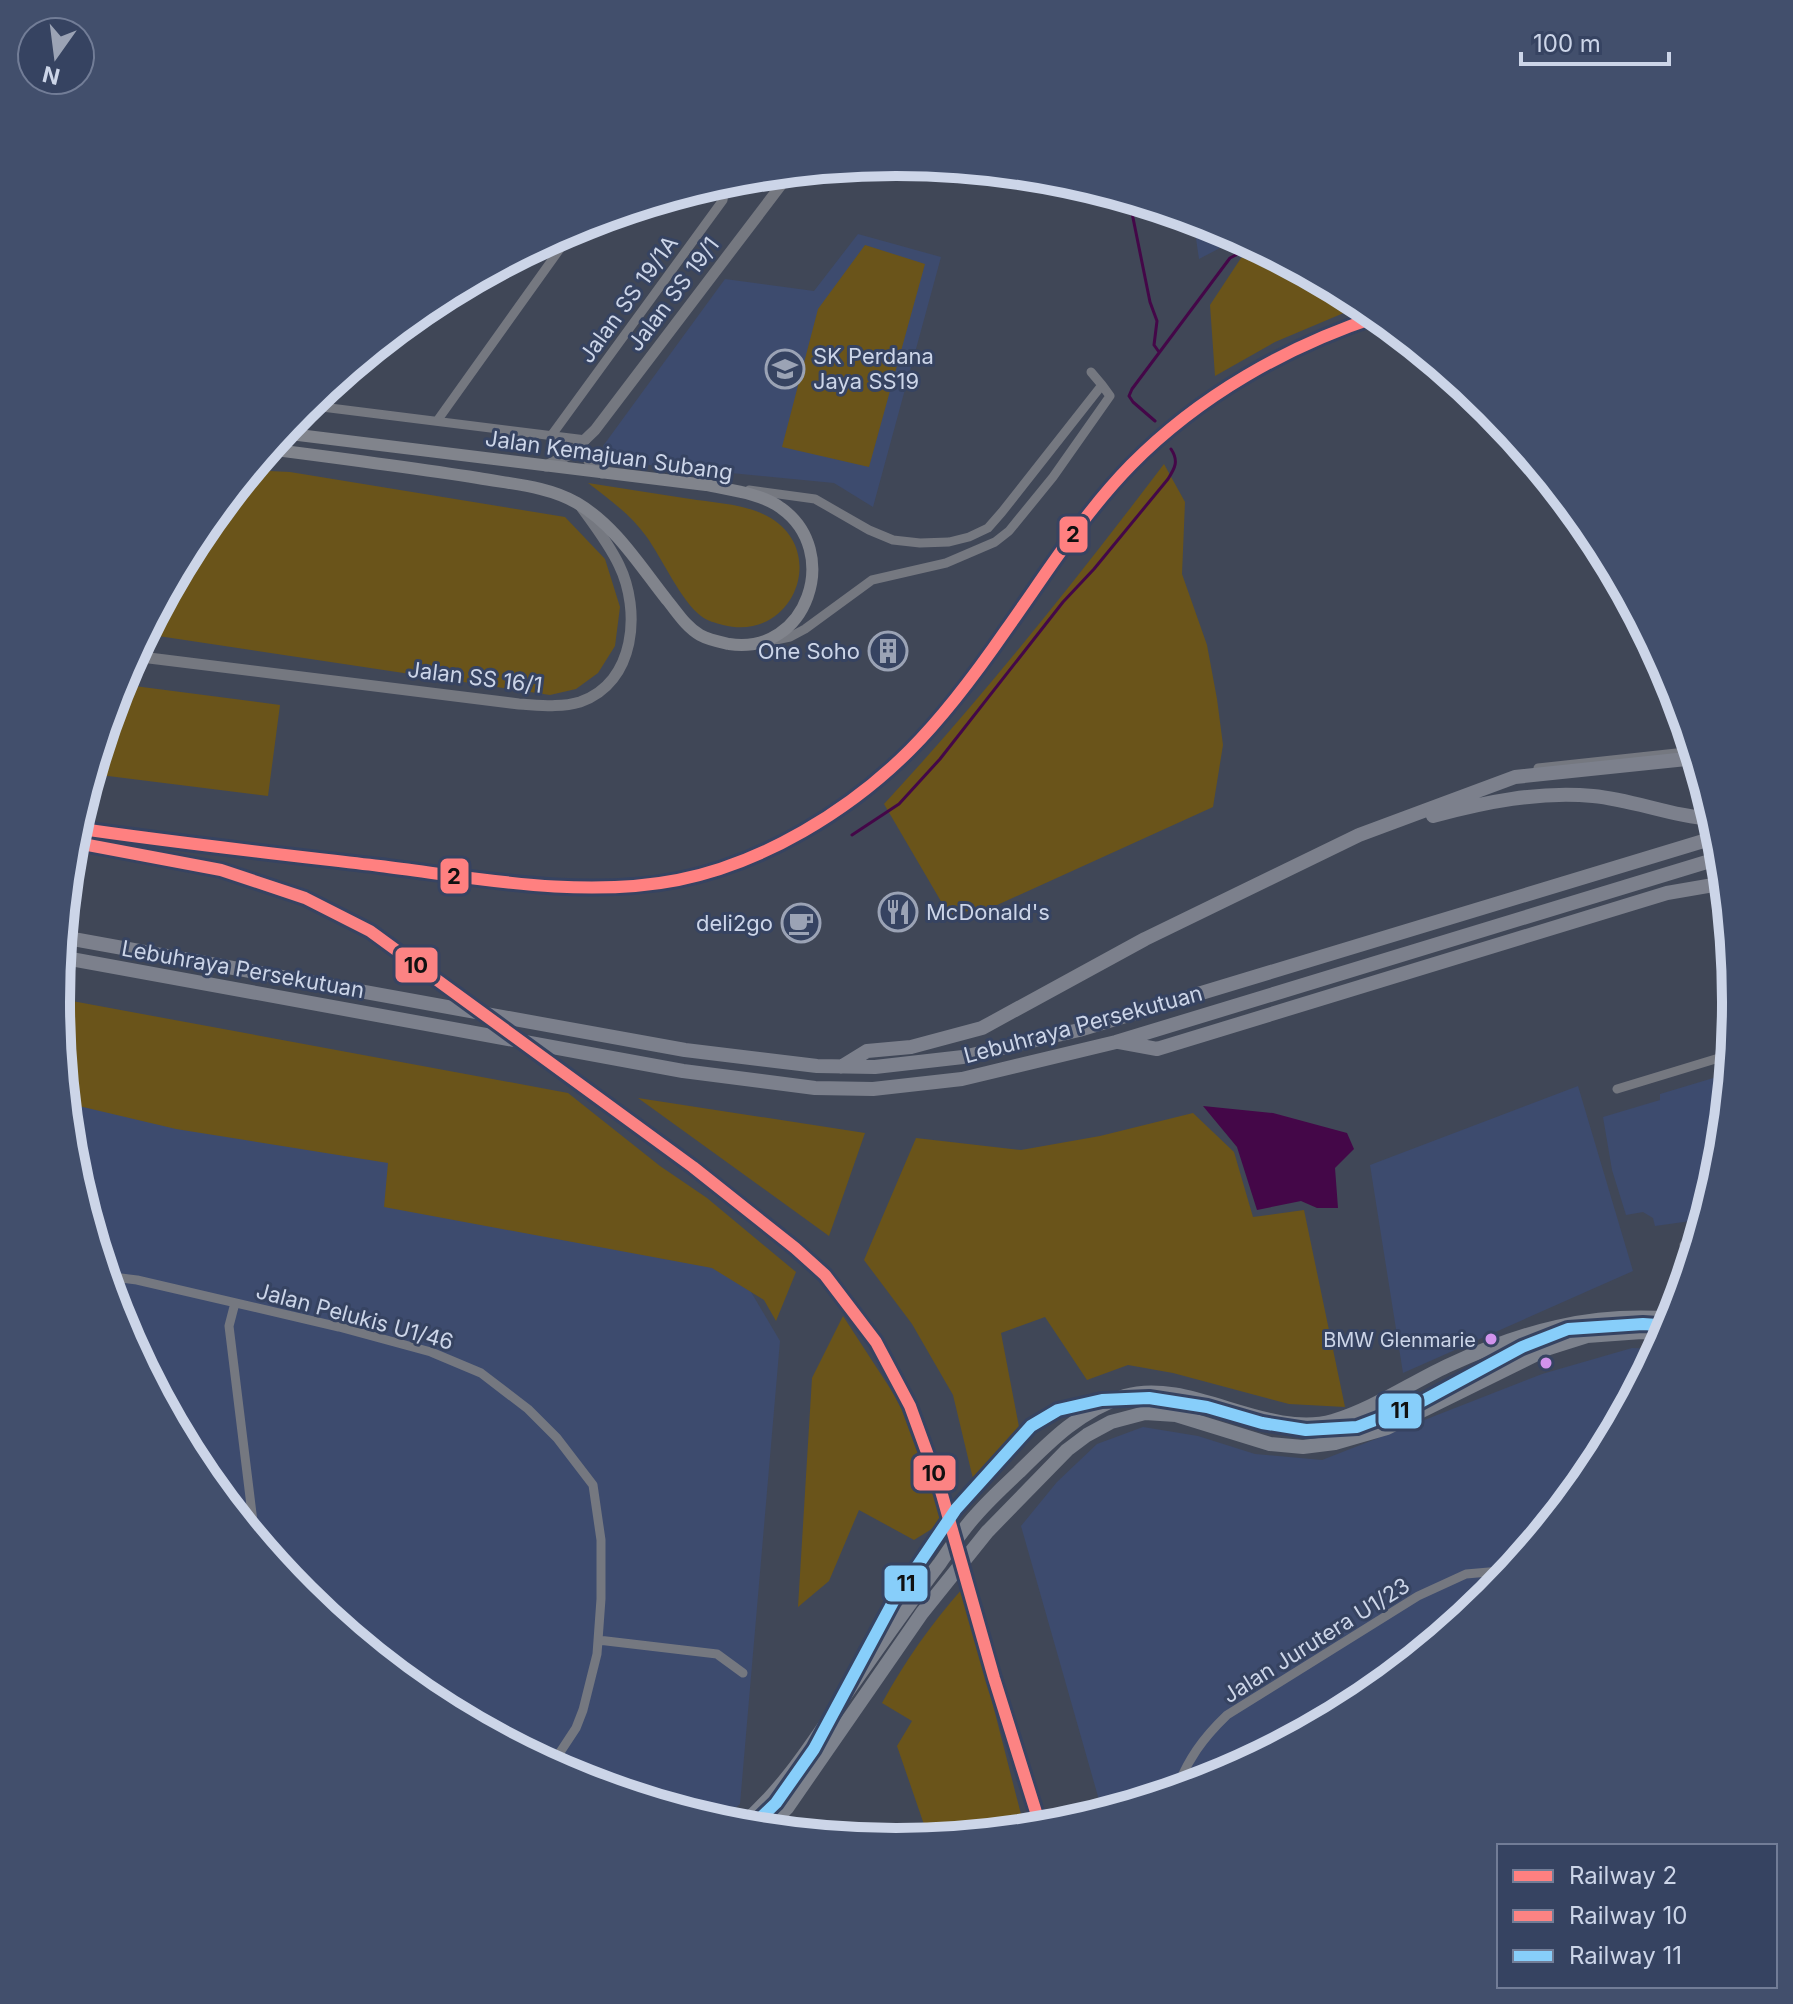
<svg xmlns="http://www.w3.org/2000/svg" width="1793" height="2004" viewBox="0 0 1793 2004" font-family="Inter,sans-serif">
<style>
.built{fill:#3d4b6e}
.green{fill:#6a541a}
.water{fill:#440748}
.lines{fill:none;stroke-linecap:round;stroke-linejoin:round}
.stream{stroke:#440748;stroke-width:3}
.minor{stroke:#757880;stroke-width:9}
.tertiary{stroke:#757880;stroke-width:11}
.secondary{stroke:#81848c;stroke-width:12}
.primary{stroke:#7d828d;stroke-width:14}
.trunk{stroke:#7c808c;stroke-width:14}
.rail-1-casing{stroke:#364361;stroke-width:18}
.rail-2-casing{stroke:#364361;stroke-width:18}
.rail-3-casing{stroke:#364361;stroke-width:18}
.rail-1{stroke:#ff8080;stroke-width:12}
.rail-2{stroke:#fc8383;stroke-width:12}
.rail-3{stroke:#87cefa;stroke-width:12}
.bus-dot{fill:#d193ec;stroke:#364361;stroke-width:3}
.labels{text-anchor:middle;stroke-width:6;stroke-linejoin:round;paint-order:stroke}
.bus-label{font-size:20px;fill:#ccd5e8;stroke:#364361;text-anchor:end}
.street-label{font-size:22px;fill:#ccd5e8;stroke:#364361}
.poi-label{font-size:22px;fill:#ccd5e8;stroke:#364361;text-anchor:start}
.rim{fill:none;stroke:#ccd5e8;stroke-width:10}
.line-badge{stroke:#364361;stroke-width:3}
.pale-badge-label{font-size:22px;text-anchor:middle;font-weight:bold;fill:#111}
</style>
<rect width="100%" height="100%" fill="#404757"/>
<path class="built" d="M1193 218 1219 226 1241 237 1199 259Z
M858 234 941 257 873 507 834 483 609 461 603 446 725 279 814 291Z
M59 1032 741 1275 780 1341 740 1804 718 1822 574 1778 429 1701 302 1596 197 1469 120 1323 72 1166Z
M1730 1073 1721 1166 1705 1219 1655 1226 1653 1218 1643 1212 1626 1215 1612 1170 1603 1117 1660 1100V1094Z
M1578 1086 1633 1271 1403 1373 1370 1165Z
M1632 1348 1660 1349 1595 1469 1490 1597 1363 1701 1218 1779 1103 1814 1021 1526 1057 1482 1097 1444 1143 1427 1198 1436 1255 1454 1322 1460 1542 1374Z"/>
<path class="green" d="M865 245 925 264 869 467 782 447 818 309Z
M1261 249 1365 304 1275 342 1215 376 1210 305 1241 258Z
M1164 464 1185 502 1182 574 1207 645 1217 699 1223 745 1213 807 997 905 949 915 884 804C983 697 1076 580 1164 464Z
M251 470 290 472 565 517 605 559 620 607 615 646 598 673 576 689 550 695 145 634 198 535Z
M588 483C624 489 660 494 697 500 720 503 746 505 767 516 830 549 794 643 723 625 716 623 707 621 701 616 681 601 662 558 646 536 630 514 610 500 588 483Z
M119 684 280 705 268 796 92 774Z
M56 998 568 1093 660 1166 707 1198 796 1272 776 1321 764 1300 712 1268 384 1207 388 1163 176 1129 66 1103Z
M638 1098 865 1133 829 1236Z
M1193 1113 1234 1152 1253 1217 1304 1210 1345 1407 1289 1404 1173 1373 1128 1365 1087 1380 1045 1317 1001 1333 1019 1427 974 1483 953 1395 912 1324 864 1260 916 1138 1021 1150 1100 1136Z
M843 1316 899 1402 943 1522 914 1540 859 1510 829 1581 798 1607 812 1378Z
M963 1588 1025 1830 929 1839 897 1746 912 1721 882 1703C905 1661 931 1624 963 1588Z"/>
<path class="water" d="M1203 1106 1273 1113 1347 1133 1354 1149 1335 1168 1338 1208H1317L1301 1201 1257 1210 1237 1147Z"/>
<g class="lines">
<path class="stream" d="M1129 198 1150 302 1157 321 1154 345 1159 352
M1155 421 1133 402 1129 396 1132 389 1230 258 1255 245
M852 835 899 804 940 759 1063 602 1094 569 1168 479C1175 468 1179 461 1171 449"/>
<path class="minor" d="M1207 222 1212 224
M1091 372 1102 385
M306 405 586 440
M321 407 347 371
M437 421 577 225
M551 436 723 200 725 187 723 181
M749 490 815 499 869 530 893 540 920 543 949 542 969 537 988 528 1002 512 1102 385 1110 396 1053 477 1009 531 995 542 946 563 872 580 805 629 790 637 771 641
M1538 768 1695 751
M1617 1089 1732 1054
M1684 1245 1697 1243
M105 1276 137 1280 339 1327 431 1352 481 1373 528 1409 557 1438 593 1485 601 1540V1599L597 1654 583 1710 576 1728 551 1766
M235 1303 229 1326 255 1538
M598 1640 717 1654 743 1673
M1176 1791C1187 1760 1203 1738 1227 1715L1418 1596 1466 1574 1512 1570"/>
<path class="tertiary" d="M580 446 591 464 602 473
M546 466 570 454 595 430 791 172
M133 656 519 704C539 705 560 708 580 702 636 683 641 610 619 565 609 544 595 526 582 508"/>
<path class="secondary" d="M268 449C338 458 408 467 478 478 511 484 548 486 577 503 615 525 640 566 667 600 677 612 686 627 700 635 709 640 720 642 729 644 808 656 842 551 781 508 761 493 729 490 706 485L282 433"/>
<path class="primary" d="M739 1827C785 1789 815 1739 848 1691 878 1648 908 1605 940 1563 951 1547 963 1529 976 1515 989 1500 1004 1486 1019 1472 1051 1440 1081 1410 1125 1396 1188 1377 1268 1440 1333 1421 1373 1409 1409 1384 1447 1366 1522 1331 1591 1312 1674 1319
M766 1830 787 1808 922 1613 987 1532 1067 1450 1087 1435 1111 1422 1145 1413 1176 1415 1270 1444 1303 1447 1335 1443 1387 1428 1549 1348 1587 1336 1642 1332 1667 1335"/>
<path class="trunk" d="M1433 816C1485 802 1539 791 1593 796 1635 800 1673 817 1715 819
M62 937 685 1050 817 1066 875 1067 963 1057 1079 1030 1720 836
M60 957 683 1071 815 1088 873 1089 962 1079 1116 1042 1723 857
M1119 1042 1157 1049 1667 893 1725 883
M841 1067 867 1051 911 1047 982 1028 1145 939 1359 835 1515 777 1696 758"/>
<defs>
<path id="rail-1" d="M75 828C177 843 278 854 380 866 477 878 581 899 678 880 763 863 849 811 910 750 946 714 977 672 1006 630 1046 574 1083 514 1131 465 1199 396 1287 346 1379 316"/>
<path id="rail-2" d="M72 842 221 870 305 898 370 931 693 1167 795 1248 825 1275 876 1342 910 1406 941 1491 994 1678 1041 1828"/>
<path id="rail-3" d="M750 1828 776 1803 814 1749 893 1602 956 1509 1031 1426 1058 1410 1102 1400 1149 1398 1207 1407 1262 1423 1306 1430 1357 1427 1415 1405 1522 1347 1568 1329 1643 1324 1672 1326"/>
</defs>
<use href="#rail-1" class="rail-1-casing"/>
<use href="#rail-2" class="rail-2-casing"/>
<use href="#rail-3" class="rail-3-casing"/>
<use href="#rail-1" class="rail-1"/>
<use href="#rail-2" class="rail-2"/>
<use href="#rail-3" class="rail-3"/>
</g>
<defs>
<symbol id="school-ring" viewBox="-11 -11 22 22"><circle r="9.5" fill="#364361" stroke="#9ba3b5" stroke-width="1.5"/><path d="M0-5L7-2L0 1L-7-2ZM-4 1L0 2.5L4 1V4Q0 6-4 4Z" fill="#9ba3b5"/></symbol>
<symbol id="building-ring" viewBox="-11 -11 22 22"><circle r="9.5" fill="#364361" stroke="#9ba3b5" stroke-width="1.5"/><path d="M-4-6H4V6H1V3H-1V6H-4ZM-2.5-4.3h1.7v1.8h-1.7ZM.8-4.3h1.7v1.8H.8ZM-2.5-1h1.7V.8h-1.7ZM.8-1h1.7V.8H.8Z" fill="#9ba3b5"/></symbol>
<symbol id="restaurant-ring" viewBox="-11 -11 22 22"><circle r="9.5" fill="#364361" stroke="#9ba3b5" stroke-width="1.5"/><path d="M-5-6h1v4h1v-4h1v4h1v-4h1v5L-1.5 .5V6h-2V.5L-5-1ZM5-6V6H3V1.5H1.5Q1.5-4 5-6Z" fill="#9ba3b5"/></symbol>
<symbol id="cafe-ring" viewBox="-11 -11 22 22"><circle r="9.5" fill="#364361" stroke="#9ba3b5" stroke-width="1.5"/><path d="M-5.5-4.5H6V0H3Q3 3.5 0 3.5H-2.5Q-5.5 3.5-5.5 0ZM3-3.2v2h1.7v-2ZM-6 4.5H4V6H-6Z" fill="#9ba3b5"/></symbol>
</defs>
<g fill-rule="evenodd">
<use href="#school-ring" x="763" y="347" width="44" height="44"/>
<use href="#building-ring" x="866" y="629" width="44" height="44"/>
<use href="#restaurant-ring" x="876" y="890" width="44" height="44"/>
<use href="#cafe-ring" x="779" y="901" width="44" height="44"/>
</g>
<g class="bus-dot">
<circle cx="1491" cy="1339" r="7"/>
<circle cx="1546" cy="1363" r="7"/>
</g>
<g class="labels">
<g class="bus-label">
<text x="1476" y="1347">BMW Glenmarie</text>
</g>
<g class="street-label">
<text transform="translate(673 294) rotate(-53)" y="8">Jalan SS 19/1</text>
<text transform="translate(628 299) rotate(-54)" y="8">Jalan SS 19/1A</text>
<text transform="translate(609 455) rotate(8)" y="8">Jalan Kemajuan Subang</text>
<text transform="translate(475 677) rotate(7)" y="8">Jalan SS 16/1</text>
<text transform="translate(243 969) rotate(10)" y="8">Lebuhraya Persekutuan</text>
<text transform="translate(1083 1024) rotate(-15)" y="8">Lebuhraya Persekutuan</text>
<text transform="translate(355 1316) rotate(15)" y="8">Jalan Pelukis U1/46</text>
<text transform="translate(1316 1640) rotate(-32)" y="8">Jalan Jurutera U1/23</text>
</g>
<g class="poi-label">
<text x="813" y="364">SK Perdana<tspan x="813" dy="25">Jaya SS19</tspan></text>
<text x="860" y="659" text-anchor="end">One Soho</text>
<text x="926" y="920">McDonald's</text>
<text x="773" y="931" text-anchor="end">deli2go</text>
</g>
</g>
<path d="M0 0H1793V2004H0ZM70 1002a826 826 0 1 1 1652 0a826 826 0 1 1-1652 0Z" fill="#424f6c" fill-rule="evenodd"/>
<path class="rim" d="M70 1002a826 826 0 1 1 1652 0a826 826 0 1 1-1652 0Z"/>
<g class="line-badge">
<rect x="1058" y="515" width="31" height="39" rx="8" fill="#ff8080"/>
<rect x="439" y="857" width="31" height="38" rx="8" fill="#ff8080"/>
<rect x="394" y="946" width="45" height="38" rx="8" fill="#fc8383"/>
<rect x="1377" y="1392" width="46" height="38" rx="8" fill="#87cefa"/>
<rect x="912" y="1454" width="45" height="38" rx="8" fill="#fc8383"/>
<rect x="883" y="1564" width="46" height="39" rx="8" fill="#87cefa"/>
</g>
<g class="pale-badge-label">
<text x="1073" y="542">2</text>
<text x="454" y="884">2</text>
<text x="416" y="973">10</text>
<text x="1400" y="1418">11</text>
<text x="934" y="1481">10</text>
<text x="906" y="1591">11</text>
</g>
<rect x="1497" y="1844" width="280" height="144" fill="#364361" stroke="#727d97" stroke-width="2"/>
<rect x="1513" y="1870" width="40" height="12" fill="#ff8080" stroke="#727d97" stroke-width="2"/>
<text x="1569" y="1884" font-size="24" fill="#ccd5e8">Railway 2</text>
<rect x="1513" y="1910" width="40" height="12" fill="#fc8383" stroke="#727d97" stroke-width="2"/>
<text x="1569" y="1924" font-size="24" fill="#ccd5e8">Railway 10</text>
<rect x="1513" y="1950" width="40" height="12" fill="#87cefa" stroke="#727d97" stroke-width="2"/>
<text x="1569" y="1964" font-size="24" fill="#ccd5e8">Railway 11</text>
<g transform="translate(56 56) rotate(194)"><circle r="38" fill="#364361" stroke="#727d97" stroke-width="2"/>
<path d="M0-6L14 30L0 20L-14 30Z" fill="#9ba3b5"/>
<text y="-12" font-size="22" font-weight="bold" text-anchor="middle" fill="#ccd5e8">N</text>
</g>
<path d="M1521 52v12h148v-12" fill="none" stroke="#ccd5e8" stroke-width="4"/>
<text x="1533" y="52" font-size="24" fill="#ccd5e8" stroke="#364361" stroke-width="6" paint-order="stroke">100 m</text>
</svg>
